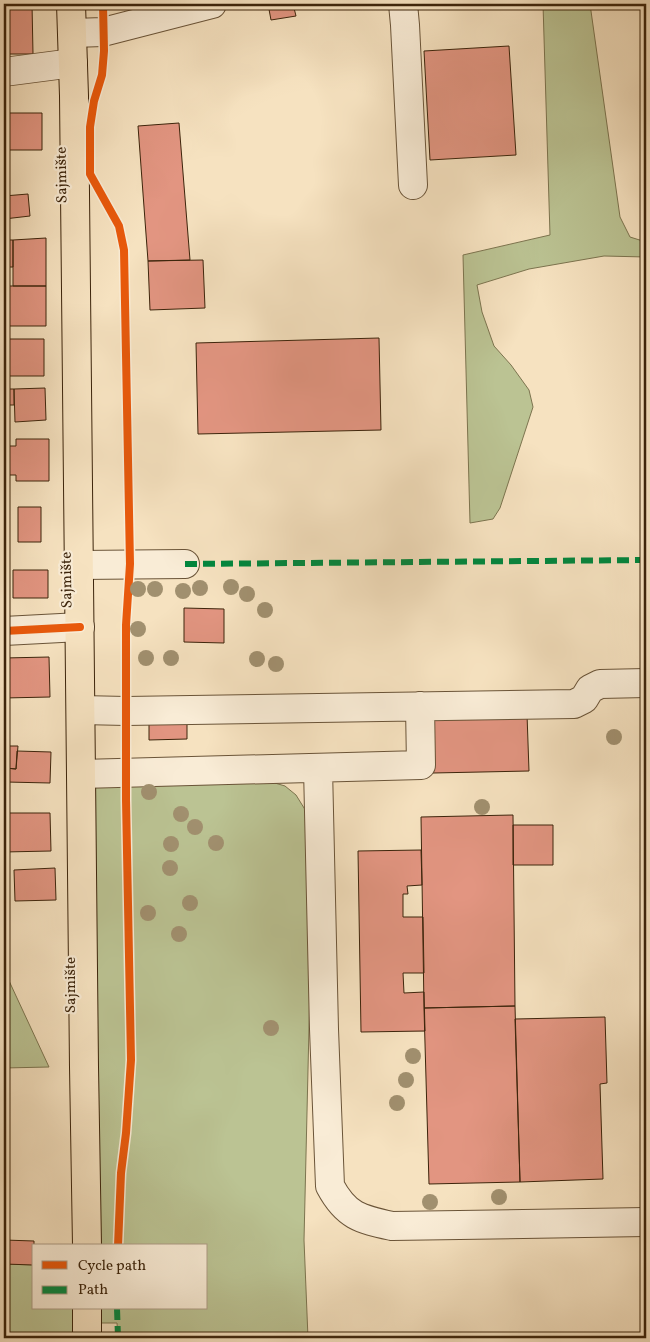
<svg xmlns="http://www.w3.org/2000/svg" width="650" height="1342" viewBox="0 0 650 1342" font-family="Vollkorn,serif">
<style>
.green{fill:#bbc393;stroke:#7c744f}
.building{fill:#e29581;stroke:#3c240b}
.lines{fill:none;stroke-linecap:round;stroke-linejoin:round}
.minor-casing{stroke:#6a5438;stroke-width:30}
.major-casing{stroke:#3c240b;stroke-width:30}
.minor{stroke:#f9ecd6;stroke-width:28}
.major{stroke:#f6e2c0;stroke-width:28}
.quiet{stroke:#00873e;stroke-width:6;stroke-dasharray:12 6;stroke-linecap:butt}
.cycleway-casing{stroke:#f9ecd6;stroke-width:11}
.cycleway{stroke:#e8590c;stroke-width:8}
.tree{fill:#a1906f}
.labels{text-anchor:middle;stroke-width:4.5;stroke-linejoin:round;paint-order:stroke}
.street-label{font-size:15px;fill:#3c240b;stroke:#f9ecd6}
</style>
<rect width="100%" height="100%" fill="#f6e2c0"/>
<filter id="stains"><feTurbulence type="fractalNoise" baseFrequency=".004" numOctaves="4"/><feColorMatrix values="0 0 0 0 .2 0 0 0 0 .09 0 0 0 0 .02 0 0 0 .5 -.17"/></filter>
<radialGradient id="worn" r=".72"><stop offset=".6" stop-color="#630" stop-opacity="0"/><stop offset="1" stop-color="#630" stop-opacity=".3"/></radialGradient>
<path class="green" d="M543 4H590L620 217 630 237 646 242V257L604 256 529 269 477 285 482 312 494 346 511 365 529 390 533 407 500 508 493 519 470 523 463 255 550 235Z
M268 781 285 786 296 795 309 816 312 900 304 1240 308 1338H118L117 1323H87V1338H4V1264L34 1265V1308H206V1246H87L81 786Z
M4 970 49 1067 4 1068Z"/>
<path class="building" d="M32 4 33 54H4V5Z
M268 4H293L296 16 271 20Z
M509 46 516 155 430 160 424 51Z
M4 113H42V150H4Z
M179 123 190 260 148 261 138 126Z
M28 194 30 216 4 219V196Z
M46 238V286H13V240Z
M4 240H13V267H4Z
M203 260 205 308 150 310 148 261Z
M4 286H46V326H5Z
M379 338 381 430 198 434 196 343Z
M4 339H44V376H4Z
M45 388 46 420 15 422 14 389Z
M4 389H14V405H4Z
M16 439H49V481H16V475H4V446H16Z
M18 507H41V542H18Z
M13 570H48V598H13Z
M184 608 224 609V643L184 642Z
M49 657 50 697 4 698V658Z
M527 714 529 771 433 773 431 716Z
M187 721V739L149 740V722Z
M4 746H18L16 769 4 768Z
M17 751 51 752 50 783 6 782V768L16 769Z
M4 813H50L51 851 4 852Z
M513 815 515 1006 424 1008 421 817Z
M513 825H553V865H513Z
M421 850 422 885 407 886 408 894H403V917H423L424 973H403L404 993 424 992 425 1031 361 1032 358 851Z
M55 868 56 900 15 901 14 870Z
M515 1006 520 1182 429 1184 424 1008Z
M605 1017 607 1083 600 1084 603 1179 520 1182 515 1019Z
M4 1240 34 1241V1265L4 1264Z"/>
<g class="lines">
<defs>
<path id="minor" d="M403 4 405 25 413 185
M73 33 103 32 212 4
M4 72 73 63
M79 565 185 564
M4 631 80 627
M81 710 126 711 574 704 584 699 590 689 600 684 646 683
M318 768 324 1029 330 1186C346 1216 360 1219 392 1226L646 1222
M81 774 421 765 420 706"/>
<path id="major" d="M71 4 74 96 84 1067 87 1246
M87 1308V1338"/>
</defs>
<use href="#minor" class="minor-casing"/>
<use href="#major" class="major-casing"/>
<use href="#minor" class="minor"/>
<use href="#major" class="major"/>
<path class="quiet" d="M185 564 646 560
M117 1308 118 1338"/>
<defs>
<path id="cycleway" d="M103 4 104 51 102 75 94 101 90 127V174L119 226 124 250 130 564 126 625V800L131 1060 126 1133 121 1173 118 1246
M4 631 80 627"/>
</defs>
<use href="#cycleway" class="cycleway-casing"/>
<use href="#cycleway" class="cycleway"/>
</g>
<g class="tree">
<circle cx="231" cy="587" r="8"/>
<circle cx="200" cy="588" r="8"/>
<circle cx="138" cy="589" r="8"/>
<circle cx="155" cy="589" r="8"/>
<circle cx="183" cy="591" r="8"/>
<circle cx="247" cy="594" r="8"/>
<circle cx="265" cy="610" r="8"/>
<circle cx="138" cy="629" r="8"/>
<circle cx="146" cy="658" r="8"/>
<circle cx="171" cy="658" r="8"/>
<circle cx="257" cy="659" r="8"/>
<circle cx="276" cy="664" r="8"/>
<circle cx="614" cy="737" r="8"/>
<circle cx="149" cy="792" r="8"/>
<circle cx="482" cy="807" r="8"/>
<circle cx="181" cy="814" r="8"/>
<circle cx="195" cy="827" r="8"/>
<circle cx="216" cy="843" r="8"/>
<circle cx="171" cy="844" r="8"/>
<circle cx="170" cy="868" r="8"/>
<circle cx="190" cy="903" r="8"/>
<circle cx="148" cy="913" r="8"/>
<circle cx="179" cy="934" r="8"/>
<circle cx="271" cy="1028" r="8"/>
<circle cx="413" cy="1056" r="8"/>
<circle cx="406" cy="1080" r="8"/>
<circle cx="397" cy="1103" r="8"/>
<circle cx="499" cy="1197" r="8"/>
<circle cx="430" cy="1202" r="8"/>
</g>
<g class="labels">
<g class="street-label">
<text transform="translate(61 175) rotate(-91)" y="5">Sajmište</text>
<text transform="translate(66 580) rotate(-91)" y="5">Sajmište</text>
<text transform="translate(70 985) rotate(-90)" y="5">Sajmište</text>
</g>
</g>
<rect width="650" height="1342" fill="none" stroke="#f6e2c0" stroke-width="20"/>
<rect x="5" y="5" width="640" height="1332" fill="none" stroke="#3c240b" stroke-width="2.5"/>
<rect x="10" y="10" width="630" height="1322" fill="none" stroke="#3c240b"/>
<rect x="32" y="1244" width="175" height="65" fill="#f9ecd6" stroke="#ad9c85"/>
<rect x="42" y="1261" width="25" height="8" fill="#e8590c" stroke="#ad9c85"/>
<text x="78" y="1270" font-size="15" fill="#3c240b">Cycle path</text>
<rect x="42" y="1286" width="25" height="8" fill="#00873e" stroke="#ad9c85"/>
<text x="78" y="1294" font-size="15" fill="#3c240b">Path</text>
<rect width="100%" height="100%" filter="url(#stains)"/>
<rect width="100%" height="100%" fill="url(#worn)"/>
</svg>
